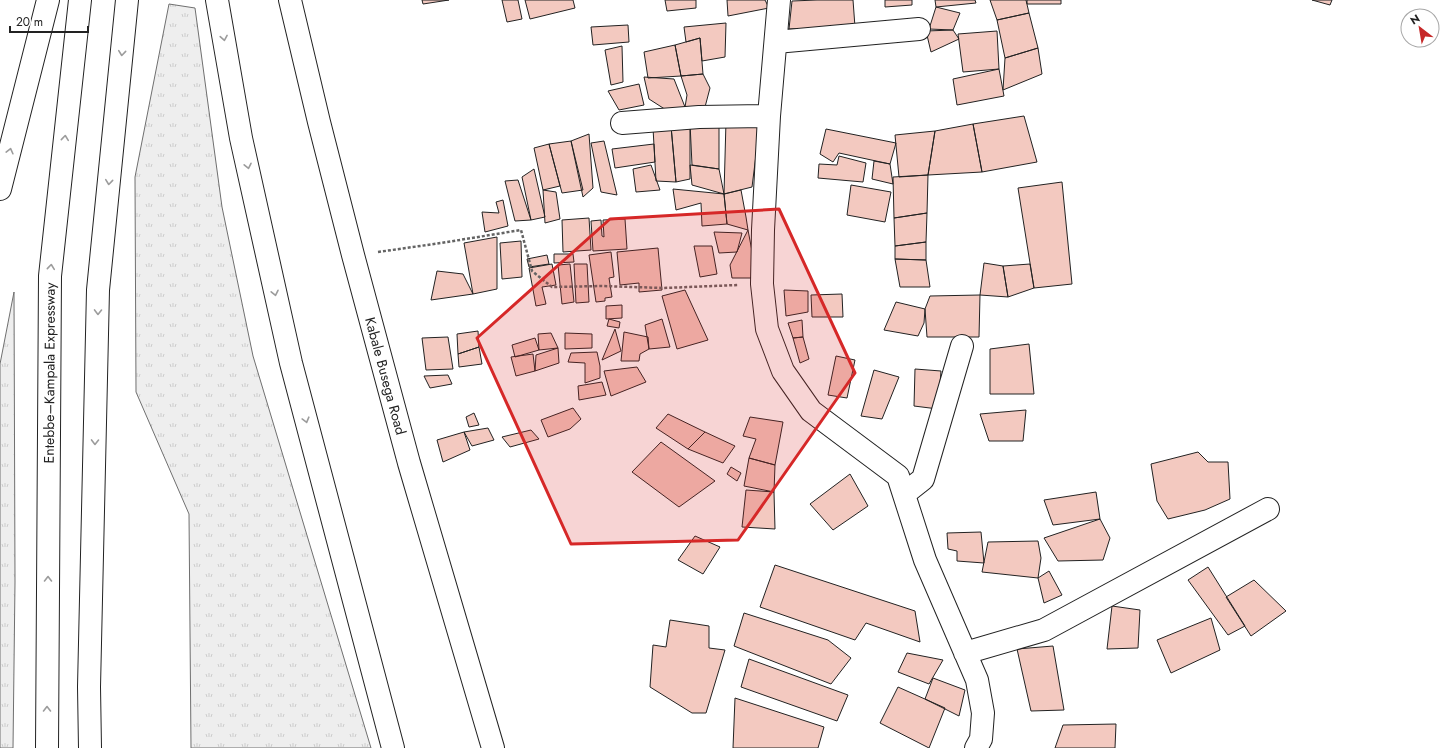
<svg xmlns="http://www.w3.org/2000/svg" width="1448" height="748" viewBox="0 0 1448 748" font-family="Jost,sans-serif">
<style>
.grass{fill:url(#grass-tufts);stroke:#6f6f6f}
.building{fill:#f3c9c0;stroke:#222}
.lines{fill:none;stroke-linecap:round;stroke-linejoin:round}
.street-casing{stroke:#222;stroke-width:24}
.secondary-casing{stroke:#222;stroke-width:24}
.highway-casing{stroke:#222;stroke-width:24}
.path{stroke:#646464;stroke-width:2.5;stroke-dasharray:3 2;stroke-linecap:butt}
.street{stroke:#fff;stroke-width:22}
.secondary{stroke:#fff;stroke-width:22}
.highway{stroke:#fff;stroke-width:22}
.oneway{stroke:#9c9c9c}
.marked{fill:#d62828;fill-opacity:0.2;stroke:#d62828;stroke-width:3;stroke-linejoin:round}
.labels{text-anchor:middle;stroke-width:3;stroke-linejoin:round;paint-order:stroke}
.street-label{font-size:14px;fill:#222;stroke:#fff}
</style>
<defs>
<pattern id="grass-tufts" width="24" height="20" patternUnits="userSpaceOnUse"><rect width="24" height="20" fill="#eee"/><path d="M3 7l-1-3M5 7V3M7 7l1-3M15 17l-1-3M17 17v-4M19 17l1-3" fill="none" stroke="#ccc"/></pattern>
</defs>
<rect width="100%" height="100%" fill="#fff"/>
<path class="grass" d="M169 4 195 8 222 207 253 356 371 748H191L189 514 136 392 135 177Z
M14 292 15 582 13 748H0V364Z"/>
<path class="building" d="M422 0H449L423 4Z
M502 0H518L522 19 507 22Z
M525 0H573L575 8 530 19Z
M665 0H696V8L667 11Z
M727 0H765L769 8 728 16Z
M817 0H853L855 27 789 29 792 1Z
M885 0H912V5L885 7Z
M935 0H975L976 3 936 7Z
M990 0H1026L1029 13 997 20Z
M1027 0H1061V4H1027Z
M1312 0H1332L1330 5Z
M936 7 960 13 953 30 929 29Z
M1029 13 1038 48 1005 58 997 20Z
M726 23 725 57 702 61 700 38 686 42 684 27Z
M628 25 629 42 593 45 591 27Z
M953 30 959 39 931 52 926 31Z
M997 31 999 69 963 72 958 34Z
M700 38 703 74 681 76 675 45Z
M675 45 681 76 648 78 644 52Z
M622 46 623 82 611 85 605 50Z
M1038 48 1042 74 1003 90 1005 58Z
M999 69 1004 96 957 105 953 79Z
M703 74 710 88 705 107H685L687 95 681 76Z
M644 77 674 79 685 107 674 115 649 99Z
M639 84 644 105 619 110 608 91Z
M1024 116 1037 162 982 172 973 124Z
M719 121V169L692 165 690 123Z
M726 121 760 123 752 187 724 194Z
M690 123V179L676 182 671 126Z
M973 124 982 172 928 175 935 131Z
M671 126 676 182 656 181 653 128Z
M826 129 896 143 890 164 839 153 833 162 820 154Z
M935 131 928 175 899 177 895 135Z
M589 134 593 188 583 197 571 141Z
M571 141 583 190 562 193 549 144Z
M604 141 617 195 601 192 591 143Z
M549 144 560 186 543 190 534 148Z
M654 144 655 162 615 168 612 149Z
M839 156 866 163 863 182 818 178 819 164 837 165Z
M874 161 890 164 893 184 872 179Z
M651 165 660 190 636 192 633 169Z
M690 165 719 169 724 194 692 185Z
M534 169 545 217 531 220 522 177Z
M928 175 927 213 894 218 893 177Z
M518 180 531 220 515 221 505 181Z
M1062 182 1072 284 1034 288 1018 188Z
M851 185 891 192 885 222 847 215Z
M673 189 724 194 727 224 702 226 701 203 676 210Z
M543 190 556 192 560 219 545 223Z
M741 190 746 217 748 230 727 224 724 194Z
M503 200 508 226 485 232 482 212 499 213 496 202Z
M927 213 926 242 895 246 894 218Z
M589 218 591 250 563 252 562 220Z
M625 219 627 249 593 251 591 221 601 220 602 236 604 237 603 220Z
M748 230 757 278H732L730 265Z
M714 232 742 233 737 252 719 253Z
M497 237V289L473 294 464 243Z
M521 241 522 277 502 279 500 243Z
M926 242V260L895 259V246Z
M694 246H712L717 274 700 277Z
M658 248 662 290 639 292V283L620 285 617 252Z
M611 252 614 277 609 278 612 297 605 298V301L596 302 589 255Z
M554 254H573L574 262 554 263Z
M547 255 549 264 529 267 527 259Z
M895 259 926 260 930 287H900Z
M984 263 1003 266 1008 297 980 295Z
M552 264 556 285 542 287 546 304 536 306 529 268Z
M570 264 574 302 562 304 558 265Z
M574 264H587L589 302 576 303Z
M1030 264 1034 288 1008 297 1003 266Z
M437 271 463 274 473 294 431 300Z
M685 290 708 340 677 349 662 296Z
M784 290 808 291V312L786 316Z
M842 294 843 317H812L811 295Z
M980 295 979 337H927L925 309 930 296Z
M896 302 925 309 924 323 918 336 884 330Z
M622 305V318L606 319V306Z
M609 319 620 322 619 328 607 326Z
M662 319 670 347 649 349 645 325Z
M802 320 803 337 793 338 788 323Z
M615 329 621 351 602 360Z
M478 331 479 347 458 354 457 334Z
M624 332 648 337 649 349 640 354 639 361H621Z
M551 333 558 348 539 350 538 334Z
M565 333 592 334V348L565 349Z
M448 337 453 369 426 370 422 338Z
M803 337 809 359 800 363 793 338Z
M535 338 539 350 515 357 512 345Z
M1029 344 1034 394H990V349Z
M479 347 482 364 459 367 458 354Z
M558 348 559 363 535 371 536 355Z
M597 352 600 366V378L585 383V363L568 362 571 353Z
M533 354 535 371 516 376 511 357Z
M836 356 855 360 847 398 828 395Z
M637 367 646 382 611 396 604 371Z
M915 369 941 371 938 409 914 406Z
M874 370 899 377 882 419 861 416Z
M448 375 452 384 430 388 424 376Z
M602 382 606 395 579 400 578 386Z
M573 408 581 419 570 429 548 437 541 420Z
M1026 410 1023 441H989L980 414Z
M474 413 479 425 469 427 466 417Z
M668 414 705 432 688 449 656 428Z
M750 417 783 422 775 465 749 458 756 439 743 436Z
M488 428 494 440 472 446 464 432Z
M531 430 539 439 510 447 502 437Z
M464 432 470 450 443 462 437 440Z
M705 432 735 446 723 463 688 449Z
M661 442 715 481 679 507 632 472Z
M1198 452 1208 462H1228L1230 499 1205 510 1168 519 1157 501 1151 464Z
M749 458 775 465 774 492 744 486Z
M731 467 741 473 737 481 727 474Z
M850 474 868 506 833 530 810 504Z
M746 490 774 492 775 529 742 527Z
M1096 492 1100 519 1053 525 1044 500Z
M1100 519 1110 538 1103 560 1058 561 1044 538Z
M981 532 984 563 957 561V551L948 549 947 533Z
M695 536 720 547 703 574 678 560Z
M1038 541 1041 558 1038 578 982 572 988 542Z
M775 565 915 611 920 642 866 623 855 640 760 607Z
M1208 567 1245 626 1228 635 1188 580Z
M1049 571 1062 595 1044 603 1038 578Z
M1254 580 1286 611 1251 636 1226 597Z
M1112 606 1140 610 1138 648 1107 649Z
M744 613 828 640 851 658 831 684 734 646Z
M1211 618 1220 650 1171 673 1157 640Z
M670 620 709 626V648L725 650 706 713H692L650 687 653 645 666 647Z
M1053 646 1064 710 1031 711 1017 649Z
M907 653 943 660 929 684 898 672Z
M749 659 848 695 837 721 741 687Z
M933 678 965 690 959 716 925 699Z
M898 687 945 708 929 748 880 723Z
M735 698 824 727 818 748H733Z
M1116 724 1115 748H1055L1063 725Z"/>
<g class="lines">
<defs>
<path id="street" d="M779 0 769 116 763 230 762 284 767 329 783 371 811 411 898 476 925 560 977 680 983 713 981 739 976 748
M776 42 919 29
M622 123 699 117 769 116
M904 494 923 479 962 346
M965 653 1044 630 1268 509"/>
<g id="secondary">
<path id="s1" d="M290 0 319 122 353 255 409 463 493 748"/>
</g>
<g id="highway">
<path d="M217 0 241 138 291 363 393 748"/>
<path d="M0 189 48 0"/>
<path id="s2" d="M47 748 50 276 80 0"/>
<path d="M90 748 89 687 98 290 127 0"/>
</g>
</defs>
<use href="#street" class="street-casing"/>
<use href="#secondary" class="secondary-casing"/>
<use href="#highway" class="highway-casing"/>
<path class="path" d="M378 252 441 243 521 230 532 271 552 287 601 286 664 288 738 285"/>
<use href="#street" class="street"/>
<use href="#secondary" class="secondary"/>
<use href="#highway" class="highway"/>
</g>
<defs><path id="oneway-chevron" d="M-2-3.5L2.5 0L-2 3.5" fill="none" stroke-width="1.6" stroke-linecap="round" stroke-linejoin="round"/></defs>
<g class="oneway">
<use href="#oneway-chevron" transform="translate(224 38) rotate(80)"/>
<use href="#oneway-chevron" transform="translate(122 53) rotate(96)"/>
<use href="#oneway-chevron" transform="translate(65 138) rotate(-84)"/>
<use href="#oneway-chevron" transform="translate(10 151) rotate(-76)"/>
<use href="#oneway-chevron" transform="translate(248 166) rotate(78)"/>
<use href="#oneway-chevron" transform="translate(109 182) rotate(96)"/>
<use href="#oneway-chevron" transform="translate(51 267) rotate(-84)"/>
<use href="#oneway-chevron" transform="translate(275 293) rotate(78)"/>
<use href="#oneway-chevron" transform="translate(98 312) rotate(91)"/>
<use href="#oneway-chevron" transform="translate(306 420) rotate(75)"/>
<use href="#oneway-chevron" transform="translate(95 442) rotate(91)"/>
<use href="#oneway-chevron" transform="translate(48 579) rotate(-90)"/>
<use href="#oneway-chevron" transform="translate(47 709) rotate(-90)"/>
</g>
<path class="marked" d="M779 209 855 373 738 540 571 544 477 338 610 219Z"/>
<g class="labels">
<g class="street-label">
<text dy="5" stroke="none"><textPath href="#s2" startOffset="375">Entebbe–Kampala Expressway</textPath></text>
<text dy="5" stroke="none"><textPath href="#s1" startOffset="388">Kabale Busega Road</textPath></text>
</g>
</g>
<g transform="translate(1420 28) rotate(329)"><circle r="19" fill="#ffffff" stroke="#a7a7a7"/>
<path d="M0-3L7 15L0 10L-7 15Z" fill="#c62828"/>
<text y="-6" font-size="11" font-weight="bold" text-anchor="middle" fill="#222222">N</text>
</g>
<path d="M10 26v6h78v-6" fill="none" stroke="#222222" stroke-width="2"/>
<text x="16" y="26" font-size="12" fill="#222222" stroke="#ffffff" stroke-width="3" paint-order="stroke">20 m</text>
</svg>
